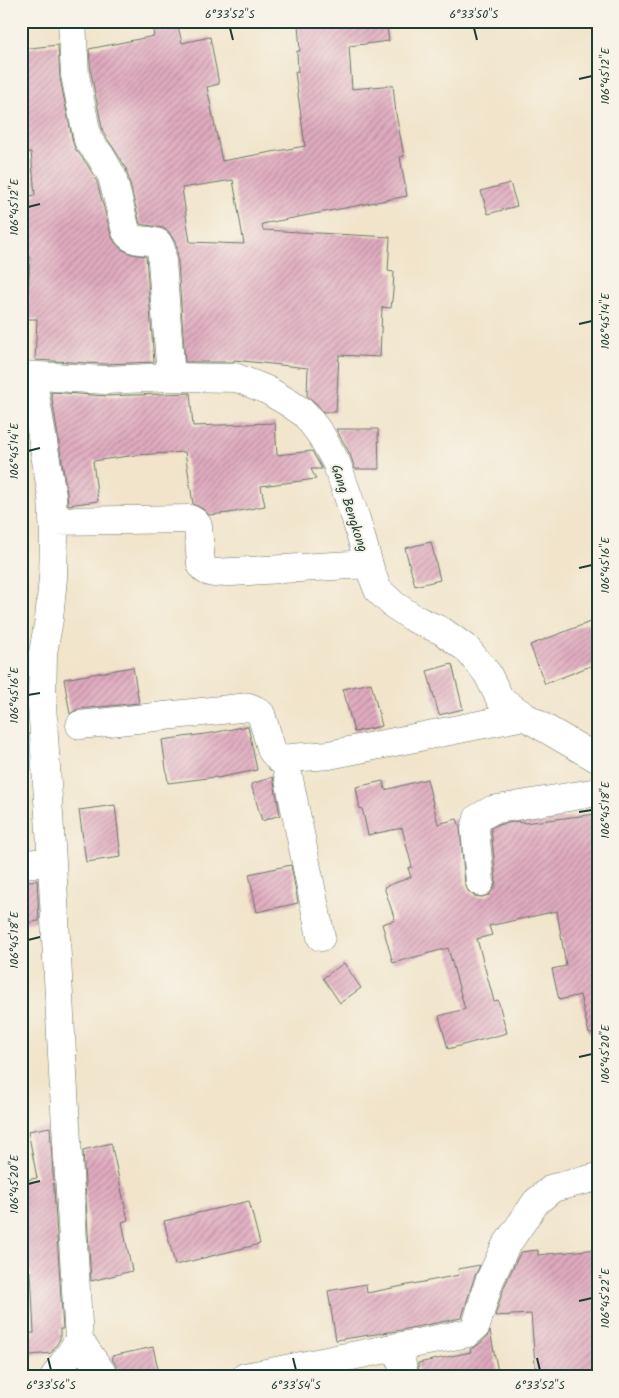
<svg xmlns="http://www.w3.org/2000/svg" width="619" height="1398" viewBox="0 0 619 1398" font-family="Kalam,sans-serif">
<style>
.building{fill:url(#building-hatch);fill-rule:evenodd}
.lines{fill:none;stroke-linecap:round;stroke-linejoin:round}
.minor-casing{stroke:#687768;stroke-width:29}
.minor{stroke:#fff;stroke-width:28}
.ticks{fill:none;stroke:#1f3d34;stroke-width:2}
.labels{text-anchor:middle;stroke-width:4;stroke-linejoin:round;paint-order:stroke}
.street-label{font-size:14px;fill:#1f3d34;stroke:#f7f3e8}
.neatline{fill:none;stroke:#1f3d34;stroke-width:2}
.ticks-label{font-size:12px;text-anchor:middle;fill:#1f3d34}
</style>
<defs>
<pattern id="building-hatch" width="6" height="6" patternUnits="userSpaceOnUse" patternTransform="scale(1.25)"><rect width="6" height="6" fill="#e0aabf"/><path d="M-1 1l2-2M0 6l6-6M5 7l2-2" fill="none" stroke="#b58c9c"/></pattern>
</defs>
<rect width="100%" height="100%" fill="#f7f3e8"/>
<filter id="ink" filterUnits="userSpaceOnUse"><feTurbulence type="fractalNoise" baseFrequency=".02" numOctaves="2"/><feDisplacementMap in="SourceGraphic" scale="10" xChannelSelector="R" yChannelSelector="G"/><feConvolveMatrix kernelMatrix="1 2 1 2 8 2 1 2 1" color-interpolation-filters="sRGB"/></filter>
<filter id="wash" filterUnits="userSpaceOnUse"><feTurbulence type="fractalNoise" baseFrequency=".0096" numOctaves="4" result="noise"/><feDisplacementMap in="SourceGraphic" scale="20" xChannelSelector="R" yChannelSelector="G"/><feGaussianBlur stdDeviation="1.12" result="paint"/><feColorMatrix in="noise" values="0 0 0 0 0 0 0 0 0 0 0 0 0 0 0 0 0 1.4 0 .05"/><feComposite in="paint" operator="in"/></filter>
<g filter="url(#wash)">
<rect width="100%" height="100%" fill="#f1e4ca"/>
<g id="blocks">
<path class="building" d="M347 21H386L389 41 349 46 352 89 393 85 396 114 404 156 400 157 407 196 262 224 263 230 390 237 388 271 394 272 393 291 391 308 382 307 380 357 339 355 336 412H323L317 404 307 396 308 368 234 360V362H185L177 248 175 242 168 231 163 228 140 224 126 168 113 147 103 133 91 73 89 49 154 36 153 31 178 26 182 43 210 37 219 84 207 87 222 161 305 146 295 72H298L297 51H300L298 24ZM233 180 244 244 190 242 182 188Z
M58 45 60 78 73 143 76 150 87 164 97 182 111 235 116 244 123 250 132 254 146 256 154 362 105 364 35 360 37 319H27L30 257 21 259V198L35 195 31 152 21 154V49Z
M510 183 517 206 488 214 481 191Z
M51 392 106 396 190 393 193 426 275 423 277 455 312 451 322 469H311L316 479 261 486 265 506 229 513 209 515 203 509 193 504 185 452 136 455 93 461 98 501 68 505 67 493Z
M336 429H378L379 469H355L350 454Z
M431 542 440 580 415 586 405 548Z
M598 619V663L545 684 530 645Z
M452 664 463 709 439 715 427 671Z
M133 667 139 703 78 709 70 714 64 679Z
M371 683 382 726 354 732 343 689Z
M248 726 257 770 217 778 216 777 168 783 162 740 212 733Z
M273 777 280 815 262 821 251 784Z
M427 779 438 824 457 819 460 827 465 884 468 891 474 896 482 897 489 895 494 888 496 881 491 828 497 825 519 821V823L524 822V823L596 814 598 828V1033L589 1034 580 995 559 1000 552 969 566 966 557 911 489 926 492 935 477 939 494 1001 498 1000 507 1033 448 1049 439 1016 465 1009 448 948 393 963 382 924 395 920 384 887 411 877 408 868 412 867 402 828 368 835 362 808 360 809 356 787 383 781 385 790Z
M115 805 121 857 86 862 79 810Z
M291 865 298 903 257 912 249 874Z
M37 880 39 921 21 924V882Z
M344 963 361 988 340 1003 323 978Z
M50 1127 63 1329H60V1339L51 1353 21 1356V1334L34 1333 31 1272 21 1273V1181L37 1178 28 1131Z
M111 1143 128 1220 122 1222 132 1271 91 1281 83 1150Z
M249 1201 260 1244 175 1265 164 1221Z
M598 1249V1377H536L531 1314 495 1316 504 1287 519 1255 521 1252 538 1250V1255Z
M480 1265 474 1278 462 1317 461 1318 396 1331 336 1340 328 1291 366 1284 367 1293 459 1275 458 1269Z
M490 1331 499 1377H419L418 1363 471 1352 470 1349 478 1345 486 1338Z
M153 1347 159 1373 143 1377H120L118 1368 113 1361 112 1356Z"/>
</g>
</g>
<g filter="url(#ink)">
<use href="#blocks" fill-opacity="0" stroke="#687768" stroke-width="1"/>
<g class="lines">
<defs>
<path id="minor" d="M72 21 75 75 88 140 100 155 112 176 126 231C133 244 145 238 158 243L161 249 171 377
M21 375 105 380 171 377 237 378 267 390 289 403 305 414 321 435 336 462 356 519 371 572 378 590 394 605 415 619 442 631 467 649 487 673 500 699 524 716 598 759
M32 376 52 496 54 536 53 578 49 619 43 653 42 704 52 862 64 1092 79 1340
M53 521 190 519 195 522 198 526 201 564C204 571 208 572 214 573L368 564
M80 725 249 707 256 710 261 714 272 751 279 759 329 755 524 716
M285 759 321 937
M21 864 52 862
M480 882 475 829 478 818 492 810 598 792
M399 1347 404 1377
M54 1377 79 1340 105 1377
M245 1377 468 1333 476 1326 489 1282 505 1247 536 1202 553 1188 598 1177"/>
</defs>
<use href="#minor" class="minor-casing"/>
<use href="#minor" class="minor"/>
</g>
</g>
<path class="ticks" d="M230 28 233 40M474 28 477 40M579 79 592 76M28 207 40 204M579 324 592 321M28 451 40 448M579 568 592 565M28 695 40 693M579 812 592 810M28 940 40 937M579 1057 592 1054M28 1184 40 1181M579 1301 592 1298M48 1358 51 1370M293 1358 296 1370M537 1358 540 1370"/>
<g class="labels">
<g class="street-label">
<text transform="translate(350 508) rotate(72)" y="5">Gang Bengkong</text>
</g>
</g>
<rect width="619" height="1398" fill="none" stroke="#f7f3e8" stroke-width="55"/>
<rect x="28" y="28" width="564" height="1342" class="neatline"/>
<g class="ticks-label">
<text x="230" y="18">6°33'52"S</text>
<text x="474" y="18">6°33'50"S</text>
<text transform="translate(605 76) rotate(-90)" y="4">106°45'12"E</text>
<text transform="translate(14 207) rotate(-90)" y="4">106°45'12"E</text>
<text transform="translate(605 321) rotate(-90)" y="4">106°45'14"E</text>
<text transform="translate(14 451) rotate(-90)" y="4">106°45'14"E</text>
<text transform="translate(605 565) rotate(-90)" y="4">106°45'16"E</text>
<text transform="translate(14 695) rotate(-90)" y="4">106°45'16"E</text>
<text transform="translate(605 810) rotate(-90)" y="4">106°45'18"E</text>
<text transform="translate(14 940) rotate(-90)" y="4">106°45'18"E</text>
<text transform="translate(605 1054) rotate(-90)" y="4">106°45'20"E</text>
<text transform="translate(14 1184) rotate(-90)" y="4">106°45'20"E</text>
<text transform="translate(605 1298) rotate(-90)" y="4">106°45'22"E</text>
<text x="51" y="1389">6°33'56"S</text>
<text x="296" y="1389">6°33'54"S</text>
<text x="540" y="1389">6°33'52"S</text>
</g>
</svg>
